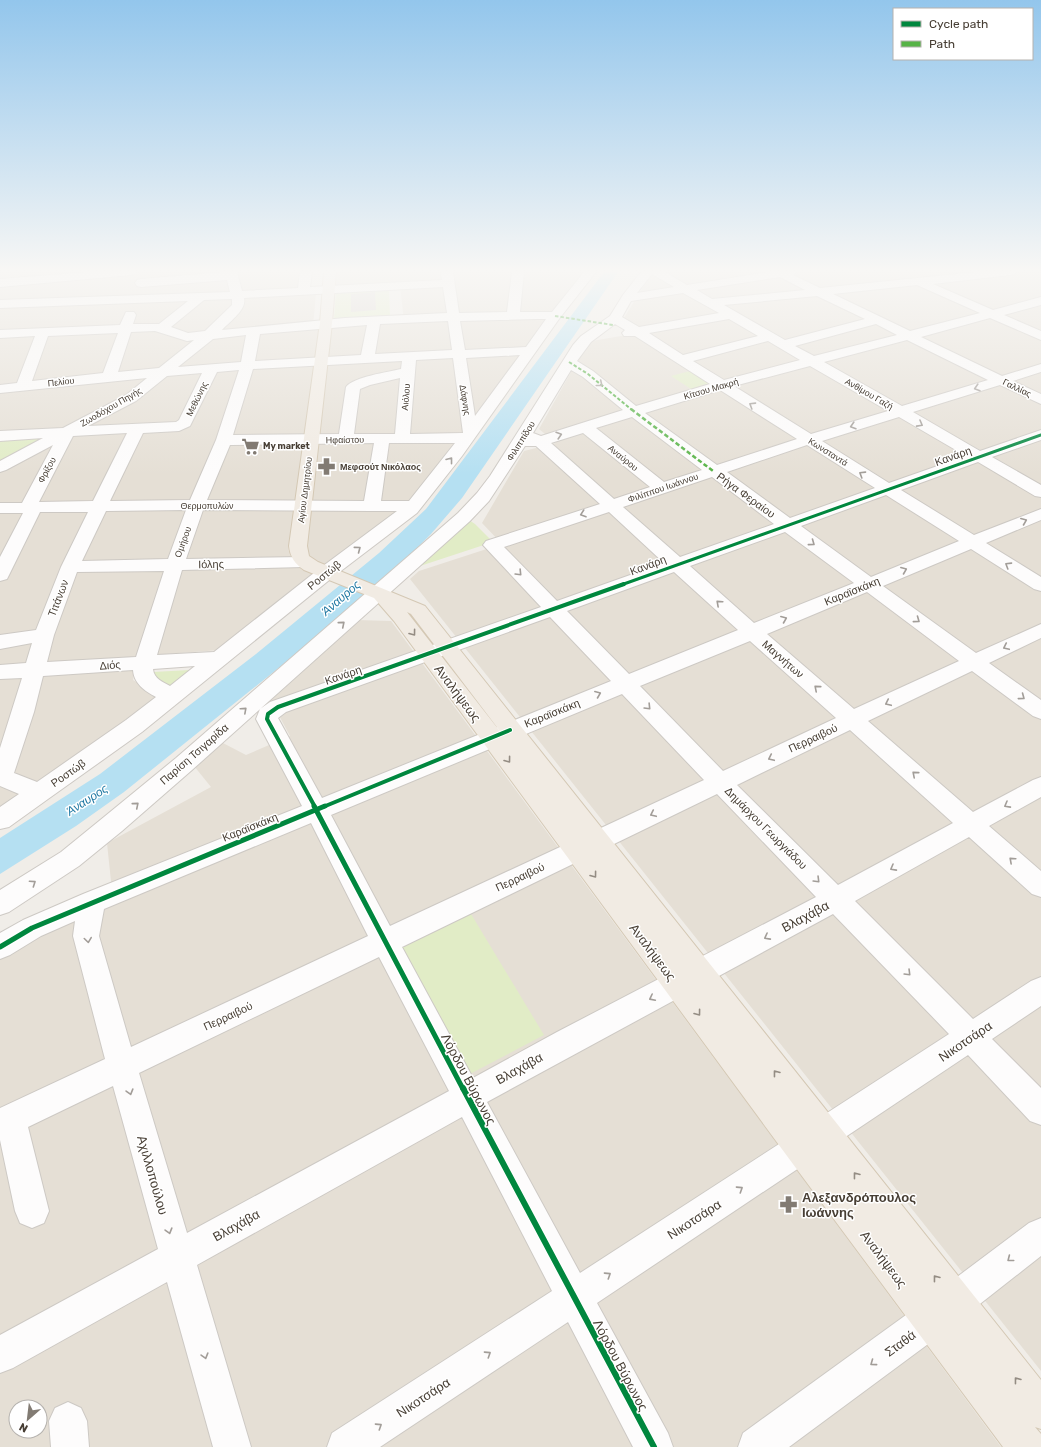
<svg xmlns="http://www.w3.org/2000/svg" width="1041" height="1447" viewBox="0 0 1041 1447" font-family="Rubik,sans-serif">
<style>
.residential{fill:#e5dfd5;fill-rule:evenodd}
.green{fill:#e1ecc6}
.water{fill:#b5e0f2}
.building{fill:#d9d4cf}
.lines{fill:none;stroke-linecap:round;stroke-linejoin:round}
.minor-casing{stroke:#cdc9c4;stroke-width:2}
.major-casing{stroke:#d4c8b4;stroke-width:2}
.minor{fill:#fdfcfc;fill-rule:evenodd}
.major{fill:#f1ebe3;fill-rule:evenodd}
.quiet-far1{stroke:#57b346;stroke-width:2;stroke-dasharray:3.5 2;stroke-linecap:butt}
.quiet{stroke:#57b346;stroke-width:2.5;stroke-dasharray:4.5 2.5;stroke-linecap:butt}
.cycleway-far3-casing{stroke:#fff;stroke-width:5}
.cycleway-far2-casing{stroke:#fff;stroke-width:6}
.cycleway-far1-casing{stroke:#fff;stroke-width:8}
.cycleway-casing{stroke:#fff;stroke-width:8}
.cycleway-far3{stroke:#00873e;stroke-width:3}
.cycleway-far2{stroke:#00873e;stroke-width:4}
.cycleway-far1{stroke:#00873e;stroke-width:5}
.cycleway{stroke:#00873e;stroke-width:6}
.oneway{stroke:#a29d98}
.oneway2{stroke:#948c83}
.labels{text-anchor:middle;stroke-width:3;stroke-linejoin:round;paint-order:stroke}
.far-street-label{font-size:9px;fill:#473e34;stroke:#fff}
.far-poi-label{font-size:9px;font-weight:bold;fill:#473e34;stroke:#fff;text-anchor:start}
.street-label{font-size:11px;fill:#473e34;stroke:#fff}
.water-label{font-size:12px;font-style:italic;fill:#2179a3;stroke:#fff}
.near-street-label{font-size:13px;fill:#473e34;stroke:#fff}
.near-poi-label{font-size:13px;font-weight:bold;fill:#473e34;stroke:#fff;text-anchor:start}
</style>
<rect width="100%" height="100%" fill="#f0ede8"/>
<path class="residential" d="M0 272H301L316 293 313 326 404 322 400 284 336 287 337 272H587L411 503 220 650 138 656 133 680 161 695 0 812Z
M659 272H1041V1371L410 579 419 571 502 544 482 523 524 451 556 443 539 429 580 356 592 341 644 332 624 318 651 274 656 276Z
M356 620 391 621 1001 1447H0V958L14 946 113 900 107 843 211 787 194 766 221 742 246 755 290 736 268 695ZM16 1407H40V1431H16Z"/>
<path class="green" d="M389 288 390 316 334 319 336 291Z
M690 371 710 383 691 389 671 376Z
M45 436 42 441 0 463V439Z
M469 520 475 524 493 542 417 567Z
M190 670 169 687 152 677 153 672Z
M468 909 544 1035 468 1075 397 942Z"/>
<path class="water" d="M604 272H618L462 498 431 534 397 568 281 666 124 792 76 826 0 874V838L100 774 256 654 379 553 426 509Z"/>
<path class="building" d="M375 292 376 310 351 312V294Z"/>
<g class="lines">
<defs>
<path id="minor" d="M89 272H137L135 274 131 275 0 287V279Z
M225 272H237L242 291 298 288 300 272H312L310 287 442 280 441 272H453L459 313 507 312 512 272H524L520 312H552L584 272H596L559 319 462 456 417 513 333 577 142 732 48 799 9 827 0 829V807L19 794 0 786V748L22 678 0 679V665L26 663 32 643 0 649V635L36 630 61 567 88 512H40L9 575 7 579 0 581V557L23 513H0V503H22L53 445 6 470 0 472V461L43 438 0 441V431L63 428 126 395 147 378 0 393V385L17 383 35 336 0 338V330L120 325 126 312H134L136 315 133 324H159L188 301 0 308V300L230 292 227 280 141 287 137 286 135 283 137 280 141 279ZM443 287 447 313 345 318 222 330C229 322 247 310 244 298ZM232 299V305L205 331 188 333 171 327 204 300ZM538 319H546L526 347 465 350 460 321ZM448 321 452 350 375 354 380 324ZM367 325 361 355 255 361 260 334ZM155 331 187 341 194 340 159 368 118 372 131 332ZM118 333 103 373 32 381 48 336ZM246 335 241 362 178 367 213 339ZM520 355 475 416 466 358ZM453 358 463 433 410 434 416 360ZM402 361 401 369C388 372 353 377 346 387L339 434 233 435 253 369ZM239 370 216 440 190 500 110 501 143 433 179 431 190 426 217 372ZM202 373 179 420 176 422 88 426 136 401 167 376ZM400 378 395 434H354L360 389 370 385ZM127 433 93 501 39 502 73 436ZM374 443 364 501 207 500 230 445ZM389 443H455L409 501H381ZM186 510 168 559 82 561 106 511ZM203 510 372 511H397L319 569 214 652 157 655 182 570 304 567 310 566 313 562 310 558 304 557 186 559ZM164 571 136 657 47 662 54 635 77 572ZM195 666 170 686C163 682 154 679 153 669ZM133 670C134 684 145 691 156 697L126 720 37 782 14 773 34 712 43 676Z
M641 272H665L687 285 769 272H797L793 275 820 288 976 272H1016L1014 274 1010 275 933 284 993 310 1041 297V305L1004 315 1041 331V340L990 318 921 337 1002 376 1041 364V372L1013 381 1041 394V404L1000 385 913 412 980 451 1041 430V440L992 457 1041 485V497L1035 496 978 462 901 490 974 535 1041 509V520L986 543 1041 577V591L1034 589 971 549 883 586 976 653 1041 624V638L989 663 1041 700V719L1033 716 972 671 868 721 973 812 1033 780 1041 777V797L989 826 1041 871V897L1032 894 969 837 855 901 973 1019 1031 981 1041 977V1006L992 1039 1041 1088V1125L1030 1121 968 1055 597 1303 668 1433 673 1447H633L568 1322 380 1447H327L332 1433 552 1291 462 1117 197 1265 251 1447H213L167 1282 13 1368 0 1373V1335L158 1249 113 1086 28 1127 49 1211 44 1223 32 1228 20 1223 15 1211 0 1140V1108L105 1059 73 936 75 921 41 936 10 955 0 959V933L23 920 83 894 302 806 256 719 260 709 270 702 541 607 483 545 486 541 600 504 536 446H525L489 501 470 521 192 770 122 831 79 866 9 912 0 915V890L61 852 104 817 176 758 458 513 477 493 490 476 573 345 581 336 610 316 623 295ZM652 274 674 287 637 293ZM780 277 805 290 712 299 697 290ZM917 285 980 313 910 331 833 294ZM683 293 719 313 639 327 622 317 631 301ZM817 296 865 319 785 340 724 305ZM729 319 758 336 683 355 649 333ZM615 324 625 330 622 333 624 336H635L710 384 636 406 593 371 577 361 591 342ZM876 324 897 335 814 356 795 346ZM907 340 988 380 902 406 824 362ZM768 341 800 360 724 380 693 361ZM810 366 888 411 811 434 734 386ZM571 370 583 377 623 410 541 436 533 433ZM720 390 797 439 717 465 645 413ZM632 417 702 470 664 482 596 428ZM899 417 966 456 889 483 822 441ZM583 433 650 487 614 499 551 443ZM807 445 875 488 790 518 727 472ZM712 477 774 524 680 557 623 507ZM886 495 959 541 871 577 801 526ZM609 512 664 563 557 601 504 547ZM785 532 854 583 754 623 690 566ZM674 572 738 630 629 674 567 611ZM867 592 959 661 854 709 767 634ZM550 617 611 681 322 798 278 718 286 712ZM750 641 836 718 723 771 640 686ZM622 694 704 780 390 926 331 815ZM850 730 953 823 838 885 737 785ZM717 794 816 897 557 1032 473 1078 402 947ZM311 823 368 936 131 1047 99 936 104 909ZM833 914 949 1034 580 1273 487 1102ZM379 957 449 1091 187 1233 139 1073Z
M1041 1218V1256L943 1333 789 1447H738L743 1433 917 1307 1029 1223Z
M68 1402 81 1408 87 1421 89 1447H51L49 1421 55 1408Z"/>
<path id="major" d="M324 272H336L332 323 307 546 309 556 318 562 425 606 1041 1380V1429L1035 1427 1041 1434V1447H1003L790 1160 394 621 374 598 304 570C295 564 290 557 289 546L320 323ZM407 612 411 614 509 743Z"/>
</defs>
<use href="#minor" class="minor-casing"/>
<use href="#major" class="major-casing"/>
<use href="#minor" class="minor"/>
<use href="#major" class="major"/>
<path class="quiet-far1" d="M555 316 613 325
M569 362 588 374 632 410"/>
<path class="quiet" d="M631 409 713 471"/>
<defs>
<path id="cycleway-far3" d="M621 585 1041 435"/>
<path id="cycleway-far2" d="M315 807 267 719 268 714 278 707 624 584
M323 807 510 730"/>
<path id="cycleway-far1" d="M314 806 463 1089
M0 947 32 928 325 806"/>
<path id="cycleway" d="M463 1088 654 1447"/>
</defs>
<use href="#cycleway-far3" class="cycleway-far3-casing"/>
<use href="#cycleway-far2" class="cycleway-far2-casing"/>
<use href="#cycleway-far1" class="cycleway-far1-casing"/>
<use href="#cycleway" class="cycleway-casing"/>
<use href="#cycleway-far3" class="cycleway-far3"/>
<use href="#cycleway-far2" class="cycleway-far2"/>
<use href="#cycleway-far1" class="cycleway-far1"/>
<use href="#cycleway" class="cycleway"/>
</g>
<defs><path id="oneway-chevron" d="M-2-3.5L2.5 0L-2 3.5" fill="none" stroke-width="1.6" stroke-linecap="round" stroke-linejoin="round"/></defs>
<g class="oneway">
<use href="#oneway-chevron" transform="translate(600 384) rotate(39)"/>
<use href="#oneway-chevron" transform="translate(977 388) rotate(163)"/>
<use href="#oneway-chevron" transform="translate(752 405) rotate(-148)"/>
<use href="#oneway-chevron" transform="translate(920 424) rotate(29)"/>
<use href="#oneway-chevron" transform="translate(853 426) rotate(163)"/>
<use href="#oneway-chevron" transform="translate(559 435) rotate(-17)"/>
<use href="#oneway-chevron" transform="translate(450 460) rotate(-52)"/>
<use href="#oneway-chevron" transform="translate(862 474) rotate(-148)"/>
<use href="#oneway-chevron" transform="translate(583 514) rotate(161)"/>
<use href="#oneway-chevron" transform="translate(1024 521) rotate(-22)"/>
<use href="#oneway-chevron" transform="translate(812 543) rotate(36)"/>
<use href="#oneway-chevron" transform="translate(358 549) rotate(-37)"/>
<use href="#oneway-chevron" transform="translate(1008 565) rotate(-148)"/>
<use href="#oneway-chevron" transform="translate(904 570) rotate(-22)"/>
<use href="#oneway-chevron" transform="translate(519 573) rotate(46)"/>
<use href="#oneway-chevron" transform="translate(719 603) rotate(-138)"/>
<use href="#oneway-chevron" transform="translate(784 619) rotate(-22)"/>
<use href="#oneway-chevron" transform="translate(917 620) rotate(36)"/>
<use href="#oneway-chevron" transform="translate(342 624) rotate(-40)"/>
<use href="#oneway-chevron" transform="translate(1006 647) rotate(155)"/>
<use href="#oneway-chevron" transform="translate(817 688) rotate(-139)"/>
<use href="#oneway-chevron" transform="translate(598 694) rotate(-22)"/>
<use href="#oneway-chevron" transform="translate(1022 697) rotate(37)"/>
<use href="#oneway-chevron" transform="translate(888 703) rotate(155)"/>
<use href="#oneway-chevron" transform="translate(648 707) rotate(46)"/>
<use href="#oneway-chevron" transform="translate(244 710) rotate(-42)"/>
<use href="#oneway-chevron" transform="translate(771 758) rotate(155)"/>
<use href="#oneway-chevron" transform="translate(915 774) rotate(-139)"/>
<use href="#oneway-chevron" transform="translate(136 805) rotate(-40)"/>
<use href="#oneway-chevron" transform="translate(1007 805) rotate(151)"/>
<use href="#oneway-chevron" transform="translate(653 814) rotate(155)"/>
<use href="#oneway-chevron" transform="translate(1012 860) rotate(-138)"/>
<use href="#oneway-chevron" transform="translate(893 868) rotate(151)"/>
<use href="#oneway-chevron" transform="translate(817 880) rotate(45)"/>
<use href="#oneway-chevron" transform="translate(33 883) rotate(-34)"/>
<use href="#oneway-chevron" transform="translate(767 937) rotate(152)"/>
<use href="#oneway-chevron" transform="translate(88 940) rotate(82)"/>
<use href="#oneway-chevron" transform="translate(908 973) rotate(45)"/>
<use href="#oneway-chevron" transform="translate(652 998) rotate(153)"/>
<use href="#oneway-chevron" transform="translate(130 1092) rotate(74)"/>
<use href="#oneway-chevron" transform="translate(740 1189) rotate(-33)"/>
<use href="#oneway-chevron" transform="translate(169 1231) rotate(74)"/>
<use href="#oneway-chevron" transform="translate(1010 1259) rotate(142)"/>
<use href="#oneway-chevron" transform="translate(608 1275) rotate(-33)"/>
<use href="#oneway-chevron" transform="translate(488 1354) rotate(-33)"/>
<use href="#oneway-chevron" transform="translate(205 1356) rotate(74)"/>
<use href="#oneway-chevron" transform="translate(873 1363) rotate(144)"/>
<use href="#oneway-chevron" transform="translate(379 1426) rotate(-33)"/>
</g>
<g class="oneway2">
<use href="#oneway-chevron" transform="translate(413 633) rotate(53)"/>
<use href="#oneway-chevron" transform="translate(508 760) rotate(53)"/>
<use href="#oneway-chevron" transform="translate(594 875) rotate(53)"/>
<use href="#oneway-chevron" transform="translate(698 1013) rotate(53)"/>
<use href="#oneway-chevron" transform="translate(776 1073) rotate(-128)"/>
<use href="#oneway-chevron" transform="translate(856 1175) rotate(-128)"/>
<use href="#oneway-chevron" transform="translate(936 1278) rotate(-128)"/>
<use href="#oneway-chevron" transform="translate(1017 1380) rotate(-128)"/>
</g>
<linearGradient id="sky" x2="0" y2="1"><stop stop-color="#93c6ec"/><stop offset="0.57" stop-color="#f8f7f5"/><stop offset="1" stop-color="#f8f7f5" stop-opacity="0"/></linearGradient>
<rect width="1041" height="475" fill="url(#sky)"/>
<defs>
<symbol id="supermarket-bare" viewBox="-9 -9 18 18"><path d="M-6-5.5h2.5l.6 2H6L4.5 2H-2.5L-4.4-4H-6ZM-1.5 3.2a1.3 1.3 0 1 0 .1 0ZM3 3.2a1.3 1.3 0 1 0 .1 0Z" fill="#827b73" stroke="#fff" stroke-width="2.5" paint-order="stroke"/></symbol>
<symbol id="pharmacy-bare" viewBox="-9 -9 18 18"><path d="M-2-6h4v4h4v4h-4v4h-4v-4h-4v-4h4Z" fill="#827b73" stroke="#fff" stroke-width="2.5" paint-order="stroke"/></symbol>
</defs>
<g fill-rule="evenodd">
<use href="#supermarket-bare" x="238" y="434" width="25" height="25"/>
<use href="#pharmacy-bare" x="314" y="454" width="25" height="25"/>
<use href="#pharmacy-bare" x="776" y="1192" width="25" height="25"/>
</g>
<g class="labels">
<g class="far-street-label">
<text transform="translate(61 382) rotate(-6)" y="3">Πελίου</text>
<text transform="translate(1017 388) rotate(26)" y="3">Γαλλίας</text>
<text transform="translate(711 389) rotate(-16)" y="3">Κίτσου Μακρή</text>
<text transform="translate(869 394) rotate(30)" y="3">Ανθίμου Γαζή</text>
<text transform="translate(406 397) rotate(-85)" y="3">Αιόλου</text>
<text transform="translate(197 399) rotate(-64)" y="3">Μεθώνης</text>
<text transform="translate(465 400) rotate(81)" y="3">Δάφνης</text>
<text transform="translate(111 407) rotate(-30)" y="3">Ζωοδόχου Πηγής</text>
<text transform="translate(345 440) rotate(-1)" y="3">Ηφαίστου</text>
<text transform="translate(521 441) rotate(-58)" y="3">Φιλιππίδου</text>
<text transform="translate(828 452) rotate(32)" y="3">Κωνσταντά</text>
<text transform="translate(623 458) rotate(39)" y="3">Αναύρου</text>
<text transform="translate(47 470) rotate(-62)" y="3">Φρίξου</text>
<text transform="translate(663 488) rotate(-19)" y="3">Φιλίππου Ιωάννου</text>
<text transform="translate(305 490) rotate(-83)" y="3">Αγίου Δημητρίου</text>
<text x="207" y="509">Θερμοπυλών</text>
<text transform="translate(183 542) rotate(-70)" y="3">Ομήρου</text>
</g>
<g class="far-poi-label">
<text x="263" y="449">My market</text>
<text x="340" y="470">Μεφσούτ Νικόλαος</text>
</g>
<g class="street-label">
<text transform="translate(953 456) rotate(-20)" y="4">Κανάρη</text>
<text transform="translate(746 495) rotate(36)" y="4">Ρήγα Φεραίου</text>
<text transform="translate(211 564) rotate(-1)" y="4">Ιόλης</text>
<text transform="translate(648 565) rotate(-21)" y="4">Κανάρη</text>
<text transform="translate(324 575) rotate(-39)" y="4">Ροστώβ</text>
<text transform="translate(852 591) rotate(-22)" y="4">Καραϊσκάκη</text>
<text transform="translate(58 598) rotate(-69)" y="4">Τιτάνων</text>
<text transform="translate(783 659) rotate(41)" y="4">Μαγνήτων</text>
<text transform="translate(110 665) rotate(-4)" y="4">Διός</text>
<text transform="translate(343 675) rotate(-19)" y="4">Κανάρη</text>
<text transform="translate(552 713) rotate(-22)" y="4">Καραϊσκάκη</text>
<text transform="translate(813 738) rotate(-25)" y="4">Περραιβού</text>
<text transform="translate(194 754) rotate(-41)" y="4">Παρίση Τσιγαρίδα</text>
<text transform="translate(68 773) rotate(-35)" y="4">Ροστώβ</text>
<text transform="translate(250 827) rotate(-22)" y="4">Καραϊσκάκη</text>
<text transform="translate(766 828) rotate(45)" y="4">Δημάρχου Γεωργιάδου</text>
<text transform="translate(520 877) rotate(-25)" y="4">Περραιβού</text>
<text transform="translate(228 1016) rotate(-25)" y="4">Περραιβού</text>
</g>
<g class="water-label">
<text transform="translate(341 598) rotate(-41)" y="4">Άναυρος</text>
<text transform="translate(87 800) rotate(-33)" y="4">Άναυρος</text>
</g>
<g class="near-street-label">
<text transform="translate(458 693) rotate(53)" y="5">Αναλήψεως</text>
<text transform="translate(805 916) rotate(-28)" y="5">Βλαχάβα</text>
<text transform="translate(653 952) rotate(53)" y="5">Αναλήψεως</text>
<text transform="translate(965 1041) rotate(-34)" y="5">Νικοτσάρα</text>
<text transform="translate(519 1068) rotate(-29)" y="5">Βλαχάβα</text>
<text transform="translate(469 1079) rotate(62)" y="5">Λόρδου Βύρωνος</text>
<text transform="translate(153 1175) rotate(74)" y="5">Αχιλλοπούλου</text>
<text transform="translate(694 1219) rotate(-33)" y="5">Νικοτσάρα</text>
<text transform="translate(236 1225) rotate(-29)" y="5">Βλαχάβα</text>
<text transform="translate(884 1259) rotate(53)" y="5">Αναλήψεως</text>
<text transform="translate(900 1343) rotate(-36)" y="5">Σταθά</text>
<text transform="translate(621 1365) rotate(62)" y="5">Λόρδου Βύρωνος</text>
<text transform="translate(423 1397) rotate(-33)" y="5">Νικοτσάρα</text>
</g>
<g class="near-poi-label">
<text x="802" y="1202">Αλεξανδρόπουλος<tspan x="802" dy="15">Ιωάννης</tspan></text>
</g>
</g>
<rect x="893" y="8" width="140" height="52" fill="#ffffff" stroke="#b5b2ae"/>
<rect x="901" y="21" width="20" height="6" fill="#00873e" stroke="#b5b2ae"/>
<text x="929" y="28" font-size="12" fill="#473e34">Cycle path</text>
<rect x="901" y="41" width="20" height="6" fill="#57b346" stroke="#b5b2ae"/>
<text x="929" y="48" font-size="12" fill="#473e34">Path</text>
<g transform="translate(28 1419) rotate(208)"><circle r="19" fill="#ffffff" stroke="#b5b2ae"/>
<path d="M0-3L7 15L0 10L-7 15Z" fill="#827b73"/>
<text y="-6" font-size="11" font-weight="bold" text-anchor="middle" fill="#473e34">N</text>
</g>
</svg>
